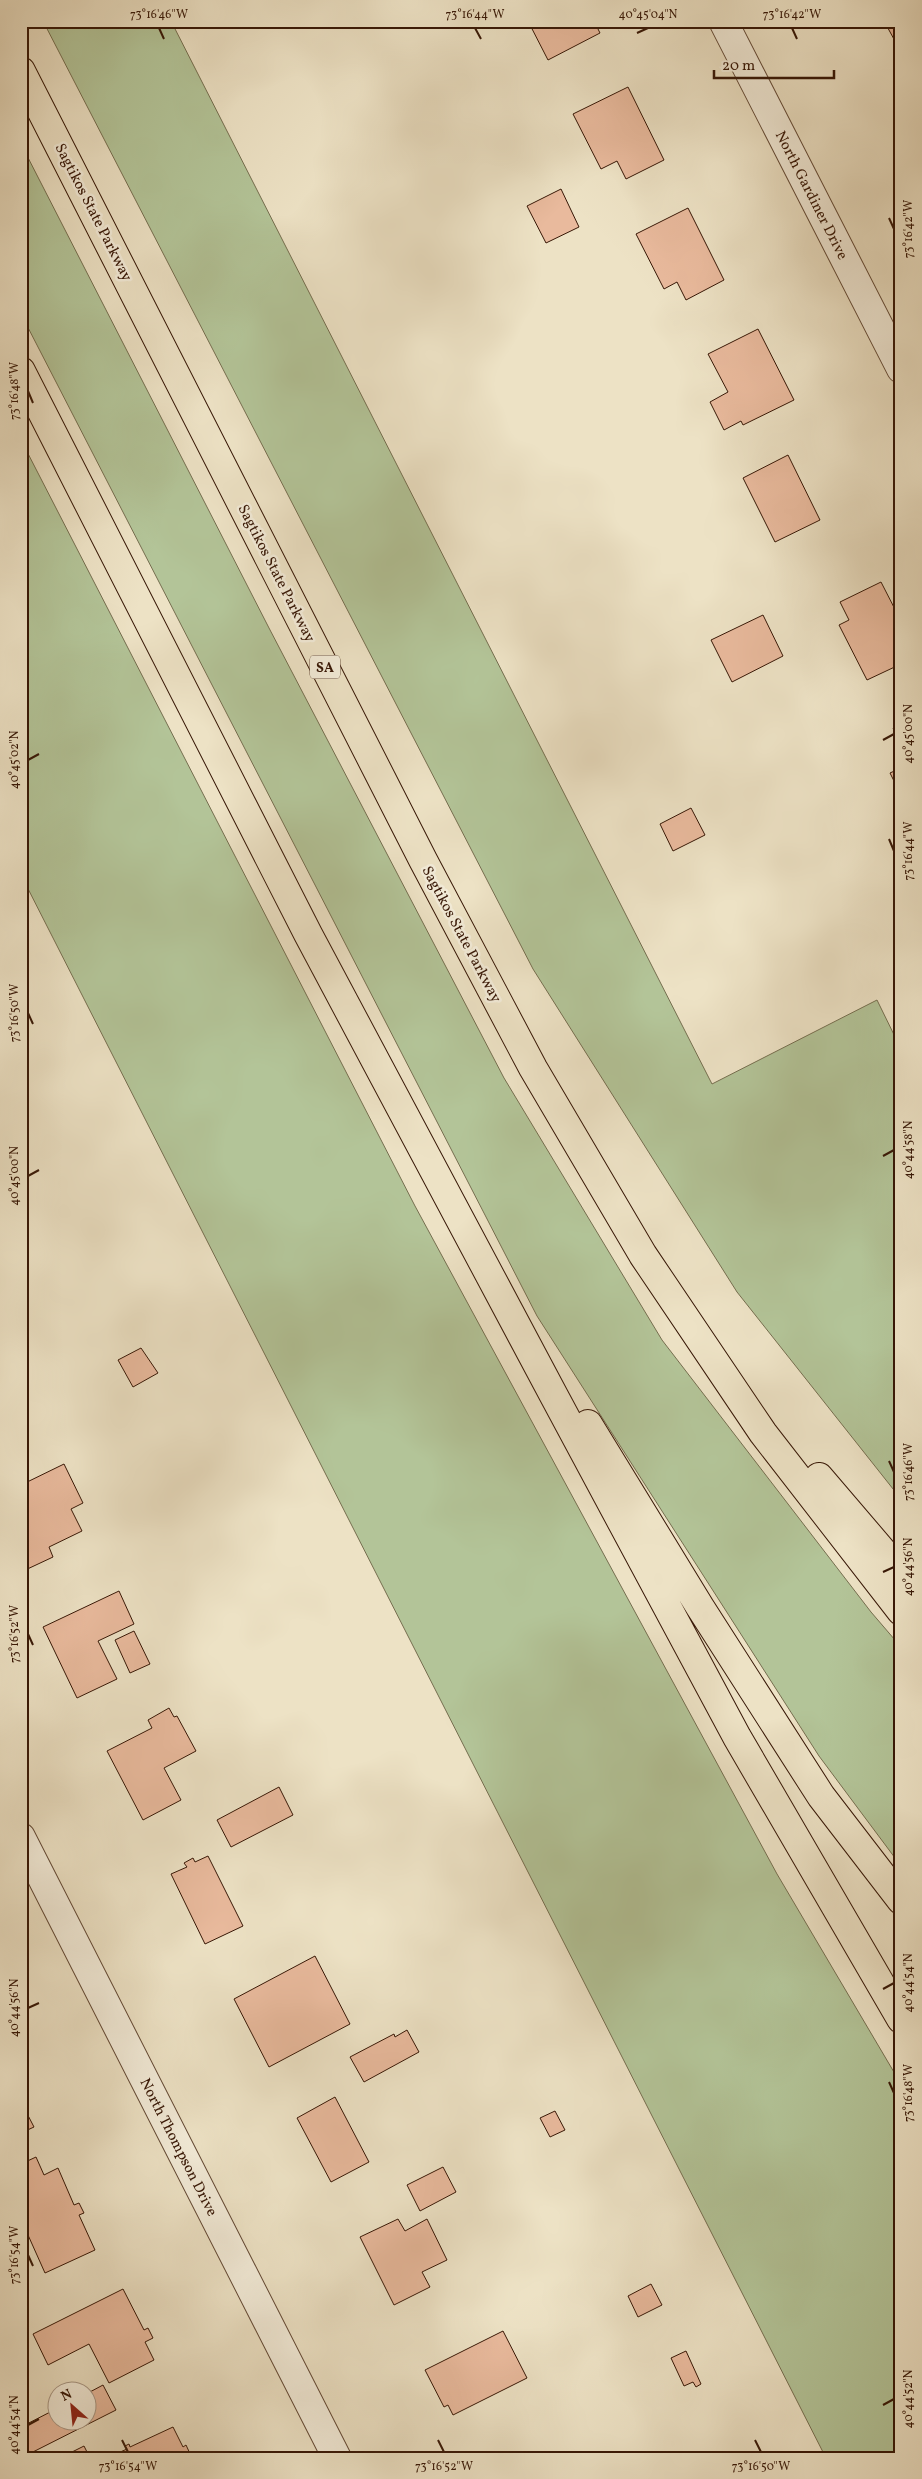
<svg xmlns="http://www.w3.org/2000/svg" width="922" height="2479" viewBox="0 0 922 2479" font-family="Vollkorn,serif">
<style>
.green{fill:#b3c498;stroke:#756e4f}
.building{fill:#e9ba9d;stroke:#371706}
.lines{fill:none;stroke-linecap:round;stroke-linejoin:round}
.minor-casing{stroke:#644a36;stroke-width:30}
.highway-casing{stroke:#371706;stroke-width:30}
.minor{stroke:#f3ecd9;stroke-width:28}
.highway{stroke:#ede2c5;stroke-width:28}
.ticks{fill:none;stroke:#371706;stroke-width:2}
.labels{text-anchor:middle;stroke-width:5;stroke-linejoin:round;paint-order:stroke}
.shield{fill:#f3ecd9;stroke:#6f5745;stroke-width:1}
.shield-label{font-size:14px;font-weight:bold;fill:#371706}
.street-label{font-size:15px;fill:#371706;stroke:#f3ecd9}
.neatline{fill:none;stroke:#371706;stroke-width:2}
.ticks-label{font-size:12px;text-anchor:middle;fill:#371706}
</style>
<rect width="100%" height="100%" fill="#ede2c5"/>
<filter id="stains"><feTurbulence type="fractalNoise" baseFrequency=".004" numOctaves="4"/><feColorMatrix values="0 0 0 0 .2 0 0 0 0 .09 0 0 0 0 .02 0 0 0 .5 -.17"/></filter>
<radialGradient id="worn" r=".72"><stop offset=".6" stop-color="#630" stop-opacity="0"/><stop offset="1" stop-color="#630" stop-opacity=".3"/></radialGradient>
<path class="green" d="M43 21H171L712 1084 877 1000 901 1049V1499L737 1292 533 969Z
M21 144 269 628 504 1078 662 1340 871 1612 901 1647V1866L819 1756 537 1316 21 314Z
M21 440 415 1206 777 1874 901 2084V2458H826L21 875Z"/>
<path class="building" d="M528 21H594L600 33 548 60Z
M884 21H901V38L895 41Z
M628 87 664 160 626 179 617 161 601 169 573 114Z
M561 189 579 227 546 243 527 206Z
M688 208 724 280 686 300 677 282 664 289 636 234Z
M758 329 794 400 743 425 741 421 724 430 710 402 728 392 708 354Z
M788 455 820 520 775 542 743 478Z
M881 582 901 621V664L867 680 839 625 849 620 840 602Z
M763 615 783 656 732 682 711 640Z
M901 724V744L893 728Z
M901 768V795L890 773Z
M691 808 705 835 673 851 660 824Z
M141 1348 158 1373 133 1387 118 1360Z
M64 1464 83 1503 71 1509 82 1531 49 1547 53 1557 21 1572V1485Z
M119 1591 134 1624 98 1641 117 1679 77 1698 43 1627Z
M134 1631 150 1664 130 1673 115 1640Z
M169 1708 174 1717 177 1716 196 1751 164 1768 181 1800 143 1820 107 1751 152 1728 148 1720Z
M279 1787 293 1815 231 1847 217 1820Z
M208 1856 243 1926 205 1944 171 1874 187 1867 184 1863 193 1858 195 1862Z
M315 1956 350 2024 269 2067 234 1999Z
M407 2030 419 2052 364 2082 350 2057 394 2034 395 2037Z
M335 2097 369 2162 331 2182 297 2118Z
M21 2102 34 2127 21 2133Z
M555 2111 565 2130 550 2137 540 2118Z
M36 2157 44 2175 58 2168 74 2205 79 2203 84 2213 79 2215 95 2250 45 2273 28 2235 21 2237V2164Z
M443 2167 456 2192 420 2211 407 2185Z
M398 2219 405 2231 427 2219 447 2260 422 2272 430 2287 394 2305 360 2237Z
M651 2284 662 2305 638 2317 628 2296Z
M123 2289 144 2330 148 2328 153 2338 145 2342 154 2360 109 2383 89 2344 48 2365 33 2334Z
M503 2331 527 2378 453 2415 448 2405 444 2407 425 2370Z
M686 2351 701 2384 696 2387 693 2382 684 2386 671 2358Z
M103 2385 116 2410 21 2458V2427L58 2408V2422H88V2393Z
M173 2427 183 2447 186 2445 192 2458H120L118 2453 127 2449 125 2446 129 2444 130 2447Z
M84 2446 90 2458H60Z"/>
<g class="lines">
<defs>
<path id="minor" d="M723 21 901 369
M21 1837 337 2458"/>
<path id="highway" d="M21 71 423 860 533 1068 643 1255 763 1433 901 1611
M21 371 308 934 553 1394 737 1737 901 2019
M588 1424 700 1607 821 1796 901 1900
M819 1477 901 1573"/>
</defs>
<use href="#minor" class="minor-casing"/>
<use href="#highway" class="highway-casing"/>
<use href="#minor" class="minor"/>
<use href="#highway" class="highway"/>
</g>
<path class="ticks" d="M159 28 164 39M475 28 481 39M792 28 797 39M637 33 648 28M889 218 894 229M28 391 33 403M883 740 894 734M28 760 39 754M889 839 894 851M28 1013 33 1024M883 1156 894 1150M28 1176 39 1170M889 1461 894 1472M883 1572 894 1567M28 1634 33 1645M883 1989 894 1983M28 2008 39 2003M889 2082 894 2093M28 2255 33 2266M883 2405 894 2399M28 2425 39 2419M122 2440 128 2452M438 2440 444 2452M755 2440 761 2452"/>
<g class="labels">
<rect class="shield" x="310" y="655.5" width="30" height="23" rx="4"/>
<g class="shield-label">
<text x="325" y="672">SA</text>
</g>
<g class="street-label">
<text transform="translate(812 195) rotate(63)" y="5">North Gardiner Drive</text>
<text transform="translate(94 212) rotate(63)" y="5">Sagtikos State Parkway</text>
<text transform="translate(277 573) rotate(63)" y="5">Sagtikos State Parkway</text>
<text transform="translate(462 934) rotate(62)" y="5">Sagtikos State Parkway</text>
<text transform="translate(179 2147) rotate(63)" y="5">North Thompson Drive</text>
</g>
</g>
<rect width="922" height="2479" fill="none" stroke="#ede2c5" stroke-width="55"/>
<g transform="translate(72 2406) rotate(333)"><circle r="24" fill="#f3ecd9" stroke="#a89785"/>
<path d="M0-4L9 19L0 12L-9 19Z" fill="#8f2418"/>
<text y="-8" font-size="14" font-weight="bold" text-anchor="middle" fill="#371706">N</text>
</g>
<path d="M714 70v8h120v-8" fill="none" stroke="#371706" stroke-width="2.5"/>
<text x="722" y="70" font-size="15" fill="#371706" stroke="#f3ecd9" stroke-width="4" paint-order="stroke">20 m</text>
<rect x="28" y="28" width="866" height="2424" class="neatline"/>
<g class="ticks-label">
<text x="159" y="18">73°16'46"W</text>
<text x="475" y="18">73°16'44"W</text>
<text x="648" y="18">40°45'04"N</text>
<text x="792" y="18">73°16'42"W</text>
<text transform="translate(908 229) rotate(-90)" y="4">73°16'42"W</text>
<text transform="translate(14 391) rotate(-90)" y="4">73°16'48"W</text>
<text transform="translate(908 734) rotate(-90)" y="4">40°45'00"N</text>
<text transform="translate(14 760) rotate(-90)" y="4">40°45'02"N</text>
<text transform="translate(908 851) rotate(-90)" y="4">73°16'44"W</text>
<text transform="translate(14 1013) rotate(-90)" y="4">73°16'50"W</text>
<text transform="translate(908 1150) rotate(-90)" y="4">40°44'58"N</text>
<text transform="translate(14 1176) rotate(-90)" y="4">40°45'00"N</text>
<text transform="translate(908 1472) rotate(-90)" y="4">73°16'46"W</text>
<text transform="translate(908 1567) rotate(-90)" y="4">40°44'56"N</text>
<text transform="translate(14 1634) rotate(-90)" y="4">73°16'52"W</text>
<text transform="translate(908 1983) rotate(-90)" y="4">40°44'54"N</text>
<text transform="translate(14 2008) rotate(-90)" y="4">40°44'56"N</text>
<text transform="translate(908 2093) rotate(-90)" y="4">73°16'48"W</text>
<text transform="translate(14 2255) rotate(-90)" y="4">73°16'54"W</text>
<text transform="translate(908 2399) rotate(-90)" y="4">40°44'52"N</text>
<text transform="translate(14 2425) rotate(-90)" y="4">40°44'54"N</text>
<text x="128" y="2470">73°16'54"W</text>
<text x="444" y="2470">73°16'52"W</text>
<text x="761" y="2470">73°16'50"W</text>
</g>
<rect width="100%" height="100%" filter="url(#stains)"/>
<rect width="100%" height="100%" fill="url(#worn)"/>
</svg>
